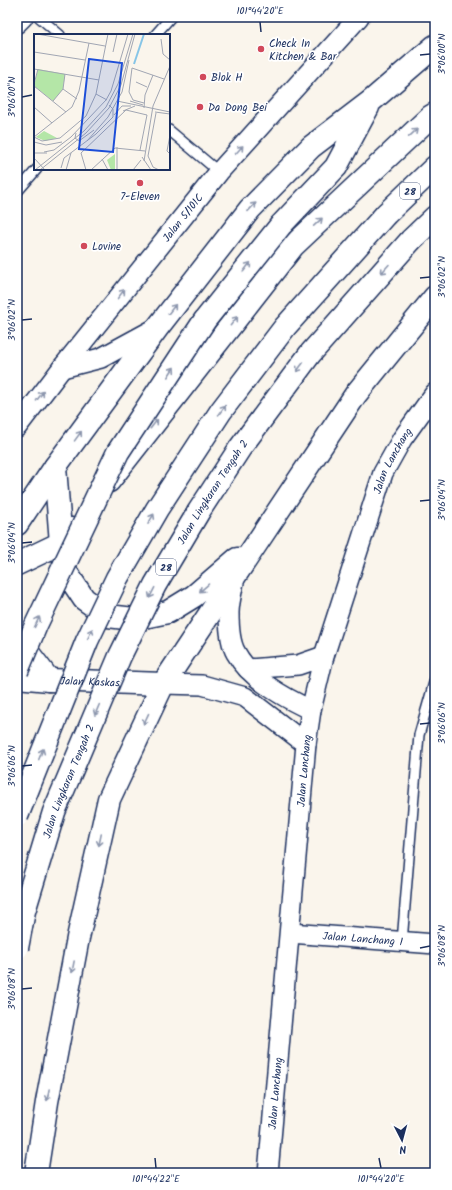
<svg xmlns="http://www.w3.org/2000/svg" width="452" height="1190" viewBox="0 0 452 1190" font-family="Kalam,sans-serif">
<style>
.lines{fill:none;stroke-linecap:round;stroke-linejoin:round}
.lane-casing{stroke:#1b2f5e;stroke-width:12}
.street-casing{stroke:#1b2f5e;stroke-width:22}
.secondary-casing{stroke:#1b2f5e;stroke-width:25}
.highway-casing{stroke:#1b2f5e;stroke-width:25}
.lane{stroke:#fff;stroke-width:9}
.street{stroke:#fff;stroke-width:19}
.secondary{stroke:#fff;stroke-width:22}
.highway{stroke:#fff;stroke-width:22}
.highway-bridge-casing{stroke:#1b2f5e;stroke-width:25;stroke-linecap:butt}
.highway-bridge{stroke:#fff;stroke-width:22}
.oneway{stroke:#8d97ae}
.ticks{fill:none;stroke:#1b2f5e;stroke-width:1.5}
.poi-dot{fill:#d1495b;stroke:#fff;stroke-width:1.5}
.labels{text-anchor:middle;stroke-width:3.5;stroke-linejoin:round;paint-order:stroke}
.shield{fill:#fff;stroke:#5f6d8e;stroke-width:1}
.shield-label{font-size:10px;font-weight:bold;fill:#1b2f5e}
.poi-label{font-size:11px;fill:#1b2f5e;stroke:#fff;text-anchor:start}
.street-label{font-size:11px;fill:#1b2f5e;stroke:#fff}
.inset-river{fill:none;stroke:#86c5e7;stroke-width:2}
.inset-road{fill:none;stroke:#a1a6b3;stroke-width:1}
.view{fill:#1d4ed8;fill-opacity:0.15;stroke:#1d4ed8;stroke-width:2}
.inset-edge{fill:none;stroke:#1b2f5e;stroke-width:2}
.neatline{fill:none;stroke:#1b2f5e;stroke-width:1.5}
.ticks-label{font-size:10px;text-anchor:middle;fill:#1b2f5e}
</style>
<rect width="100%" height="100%" fill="#faf5ec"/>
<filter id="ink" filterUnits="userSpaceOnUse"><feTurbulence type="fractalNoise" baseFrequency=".025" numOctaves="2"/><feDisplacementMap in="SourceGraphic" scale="8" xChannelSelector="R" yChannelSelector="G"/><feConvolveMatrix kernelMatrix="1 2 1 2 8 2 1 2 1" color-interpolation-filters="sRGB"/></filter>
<g filter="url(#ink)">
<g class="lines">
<defs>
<path id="lane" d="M39 17 60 35
M155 35 171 17
M169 130 219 172
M17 192 37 169
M402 942 419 735 435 679"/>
<g id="street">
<path d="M17 23 23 17"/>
<path d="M62 368 101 358 158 327"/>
<path id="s1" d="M17 427 62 368 219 172 359 17"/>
<path d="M235 577C233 588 229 602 229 613 229 625 230 643 236 653 250 679 285 698 311 710"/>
<path d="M248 669 298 665 324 656"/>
<path d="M163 684 202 685 245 697 306 744"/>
<path id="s2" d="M290 933 435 944"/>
<path id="s3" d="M268 1173 306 744 311 710 324 656 383 473 402 439 435 393"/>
</g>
<g id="secondary">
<path d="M109 481 293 246 430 117 435 114"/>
<path d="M17 524 55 467"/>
<path d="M17 564 61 543 72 529"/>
<path d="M17 638 49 680"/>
<path id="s4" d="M17 677 49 680 163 684"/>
</g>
<path id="highway" d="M386 214 435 167
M281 225 336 167 368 107
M411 240 435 217
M237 559 194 596 168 612 134 619 108 616 84 599 66 572 61 543 55 467 158 327 250 209 311 147 370 102 435 46
M36 1173 47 1102 78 938 109 799 163 684 356 394 435 297"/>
</defs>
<use href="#lane" class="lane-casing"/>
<use href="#street" class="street-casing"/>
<use href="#secondary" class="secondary-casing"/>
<use href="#highway" class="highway-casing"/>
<use href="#lane" class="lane"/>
<use href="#street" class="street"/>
<use href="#secondary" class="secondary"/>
<use href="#highway" class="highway"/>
<defs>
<g id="highway-bridge">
<path d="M17 671 36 625 118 452 205 320 281 225"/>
<path d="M17 816 87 641 117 578 157 509 221 411 285 327 386 214"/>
<path id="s5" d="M17 948 24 911 54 812 120 656 155 585 199 511 240 448 310 354 411 240"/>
</g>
</defs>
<use href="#highway-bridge" class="highway-bridge-casing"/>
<use href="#highway-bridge" class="highway-bridge"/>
</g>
<defs><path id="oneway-shaft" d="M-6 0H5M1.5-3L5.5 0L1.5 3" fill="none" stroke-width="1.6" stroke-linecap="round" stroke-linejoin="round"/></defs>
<g class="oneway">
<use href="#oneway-shaft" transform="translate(413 133) rotate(-43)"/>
<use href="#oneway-shaft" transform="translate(239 150) rotate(-48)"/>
<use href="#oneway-shaft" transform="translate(252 207) rotate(-47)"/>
<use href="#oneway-shaft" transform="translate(318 222) rotate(-43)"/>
<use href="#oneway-shaft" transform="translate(247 267) rotate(-52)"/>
<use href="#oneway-shaft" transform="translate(385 269) rotate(132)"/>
<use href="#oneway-shaft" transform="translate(121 294) rotate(-51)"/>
<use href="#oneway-shaft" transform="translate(172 309) rotate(-52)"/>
<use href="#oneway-shaft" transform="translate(234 321) rotate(-52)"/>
<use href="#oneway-shaft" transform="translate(300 367) rotate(127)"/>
<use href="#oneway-shaft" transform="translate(171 372) rotate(-57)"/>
<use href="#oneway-shaft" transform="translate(40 396) rotate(-53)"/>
<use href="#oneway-shaft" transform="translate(222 410) rotate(-54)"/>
<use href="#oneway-shaft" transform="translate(154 424) rotate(-52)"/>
<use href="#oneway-shaft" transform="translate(78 436) rotate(-54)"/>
<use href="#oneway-shaft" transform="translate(151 519) rotate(-60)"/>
<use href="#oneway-shaft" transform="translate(204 588) rotate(139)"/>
<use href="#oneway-shaft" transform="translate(152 593) rotate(117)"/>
<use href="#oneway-shaft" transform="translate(37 622) rotate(-65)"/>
<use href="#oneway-shaft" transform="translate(90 634) rotate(-64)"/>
<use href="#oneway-shaft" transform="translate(97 710) rotate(113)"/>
<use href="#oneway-shaft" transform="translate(146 719) rotate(115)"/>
<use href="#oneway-shaft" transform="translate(41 754) rotate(-68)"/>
<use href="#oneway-shaft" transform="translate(100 840) rotate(102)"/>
<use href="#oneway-shaft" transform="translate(73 967) rotate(101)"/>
<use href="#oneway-shaft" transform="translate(48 1095) rotate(101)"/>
</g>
</g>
<path class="ticks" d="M260 22 261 32M420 55 430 54M22 97 32 95M420 278 430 277M22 320 32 319M420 501 430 500M22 543 32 542M420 724 430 723M22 766 32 765M420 948 430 946M22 989 32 988M155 1158 156 1168M379 1158 381 1168"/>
<g class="poi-dot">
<circle cx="261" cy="49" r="4"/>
<circle cx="203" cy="77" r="4"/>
<circle cx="200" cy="107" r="4"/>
<circle cx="140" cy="183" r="4"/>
<circle cx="84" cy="246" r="4"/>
</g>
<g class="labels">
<g class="shield">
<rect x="400" y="183" width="20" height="16" rx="3"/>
<rect x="156" y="559" width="20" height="16" rx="3"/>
</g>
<g class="shield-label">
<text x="410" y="195">28</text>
<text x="166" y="571">28</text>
</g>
<g class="poi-label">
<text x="269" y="47">Check In<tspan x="269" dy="13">Kitchen &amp; Bar</tspan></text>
<text x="211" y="81">Blok H</text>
<text x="208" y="111">Da Dong Bei</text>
<text x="140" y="200" text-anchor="middle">7-Eleven</text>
<text x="92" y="250">Lovine</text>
</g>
<g class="street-label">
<text dy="4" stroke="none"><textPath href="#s1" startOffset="267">Jalan 5/101C</textPath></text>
<text dy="4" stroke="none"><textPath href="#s3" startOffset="728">Jalan Lanchang</textPath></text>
<text dy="4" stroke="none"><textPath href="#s5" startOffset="499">Jalan Lingkaran Tengah 2</textPath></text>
<text dy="4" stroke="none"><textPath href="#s4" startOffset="73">Jalan Kaskas</textPath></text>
<text dy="4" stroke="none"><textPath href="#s3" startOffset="404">Jalan Lanchang</textPath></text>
<text dy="4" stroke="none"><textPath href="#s5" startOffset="175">Jalan Lingkaran Tengah 2</textPath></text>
<text dy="4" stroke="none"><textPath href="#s2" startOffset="73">Jalan Lanchang 1</textPath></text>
<text dy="4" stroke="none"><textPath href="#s3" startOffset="80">Jalan Lanchang</textPath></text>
</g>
</g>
<g transform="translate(34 34)">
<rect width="136" height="136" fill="#faf5ec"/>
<path d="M4 35 31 40 29 55 19 67 0 52ZM10 97 23 104 11 107 2 103ZM81 120V135L77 136 73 126Z" fill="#b4e6a7"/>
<path class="inset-river" d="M100 30 110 0"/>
<path class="inset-road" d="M3 0 71 12M127 5 129 20 136 26M0 18 51 26M79 18 83 0M0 35 65 46M102 48 113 53M0 50 4 35M0 52 32 78M29 55 43 65M62 60 73 66M19 67 29 55 31 40M83 67 136 78M96 67 109 71M110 69 99 66 95 58 98 34 130 45M0 73 18 89M110 74 111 61 119 41M89 77 101 72M121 78 136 80M122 79 114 122 119 133 125 136M80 81 88 72H97M42 99 41 104 45 107 60 96M136 101 133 117 136 120M0 103 8 107 26 104 52 82 62 60 74 0M0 103 38 73 45 57 55 9M53 107 74 83 88 58 95 26M0 108 12 111 28 108M10 118 20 116 37 103 72 66 77 57 94 0M0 119H13M108 123 117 136M0 124 11 136M68 125 74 136M110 127 119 72 136 32M27 134 30 124 62 100 79 83V75L75 71M1 136 50 97 72 73 84 50 99 0M6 136 52 99 75 74 87 51 101 0M32 136 37 119M52 136 47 119 92 76 113 81 106 116M57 136 81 114 111 117M83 136V113M99 136 107 126"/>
<path class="view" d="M55 25 88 29 79 118 45 115Z"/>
<rect width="136" height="136" class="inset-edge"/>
</g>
<rect width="452" height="1190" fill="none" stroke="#fff" stroke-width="44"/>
<g transform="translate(402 1140) rotate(174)" stroke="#ffffff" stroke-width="3" paint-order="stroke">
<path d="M0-3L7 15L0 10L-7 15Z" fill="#1b2f5e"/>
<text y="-6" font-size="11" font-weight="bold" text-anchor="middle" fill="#1b2f5e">N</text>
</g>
<rect x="22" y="22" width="408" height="1146" class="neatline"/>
<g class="ticks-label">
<text x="260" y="14">101°44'20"E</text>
<text transform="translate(441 54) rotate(-90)" y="4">3°06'00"N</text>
<text transform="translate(11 97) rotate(-90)" y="4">3°06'00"N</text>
<text transform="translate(441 277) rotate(-90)" y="4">3°06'02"N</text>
<text transform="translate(11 320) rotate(-90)" y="4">3°06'02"N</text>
<text transform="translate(441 500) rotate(-90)" y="4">3°06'04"N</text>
<text transform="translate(11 543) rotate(-90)" y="4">3°06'04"N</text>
<text transform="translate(441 723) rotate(-90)" y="4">3°06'06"N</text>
<text transform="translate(11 766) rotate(-90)" y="4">3°06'06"N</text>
<text transform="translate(441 946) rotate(-90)" y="4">3°06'08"N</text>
<text transform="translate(11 989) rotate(-90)" y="4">3°06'08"N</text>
<text x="156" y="1182">101°44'22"E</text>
<text x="381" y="1182">101°44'20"E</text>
</g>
</svg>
